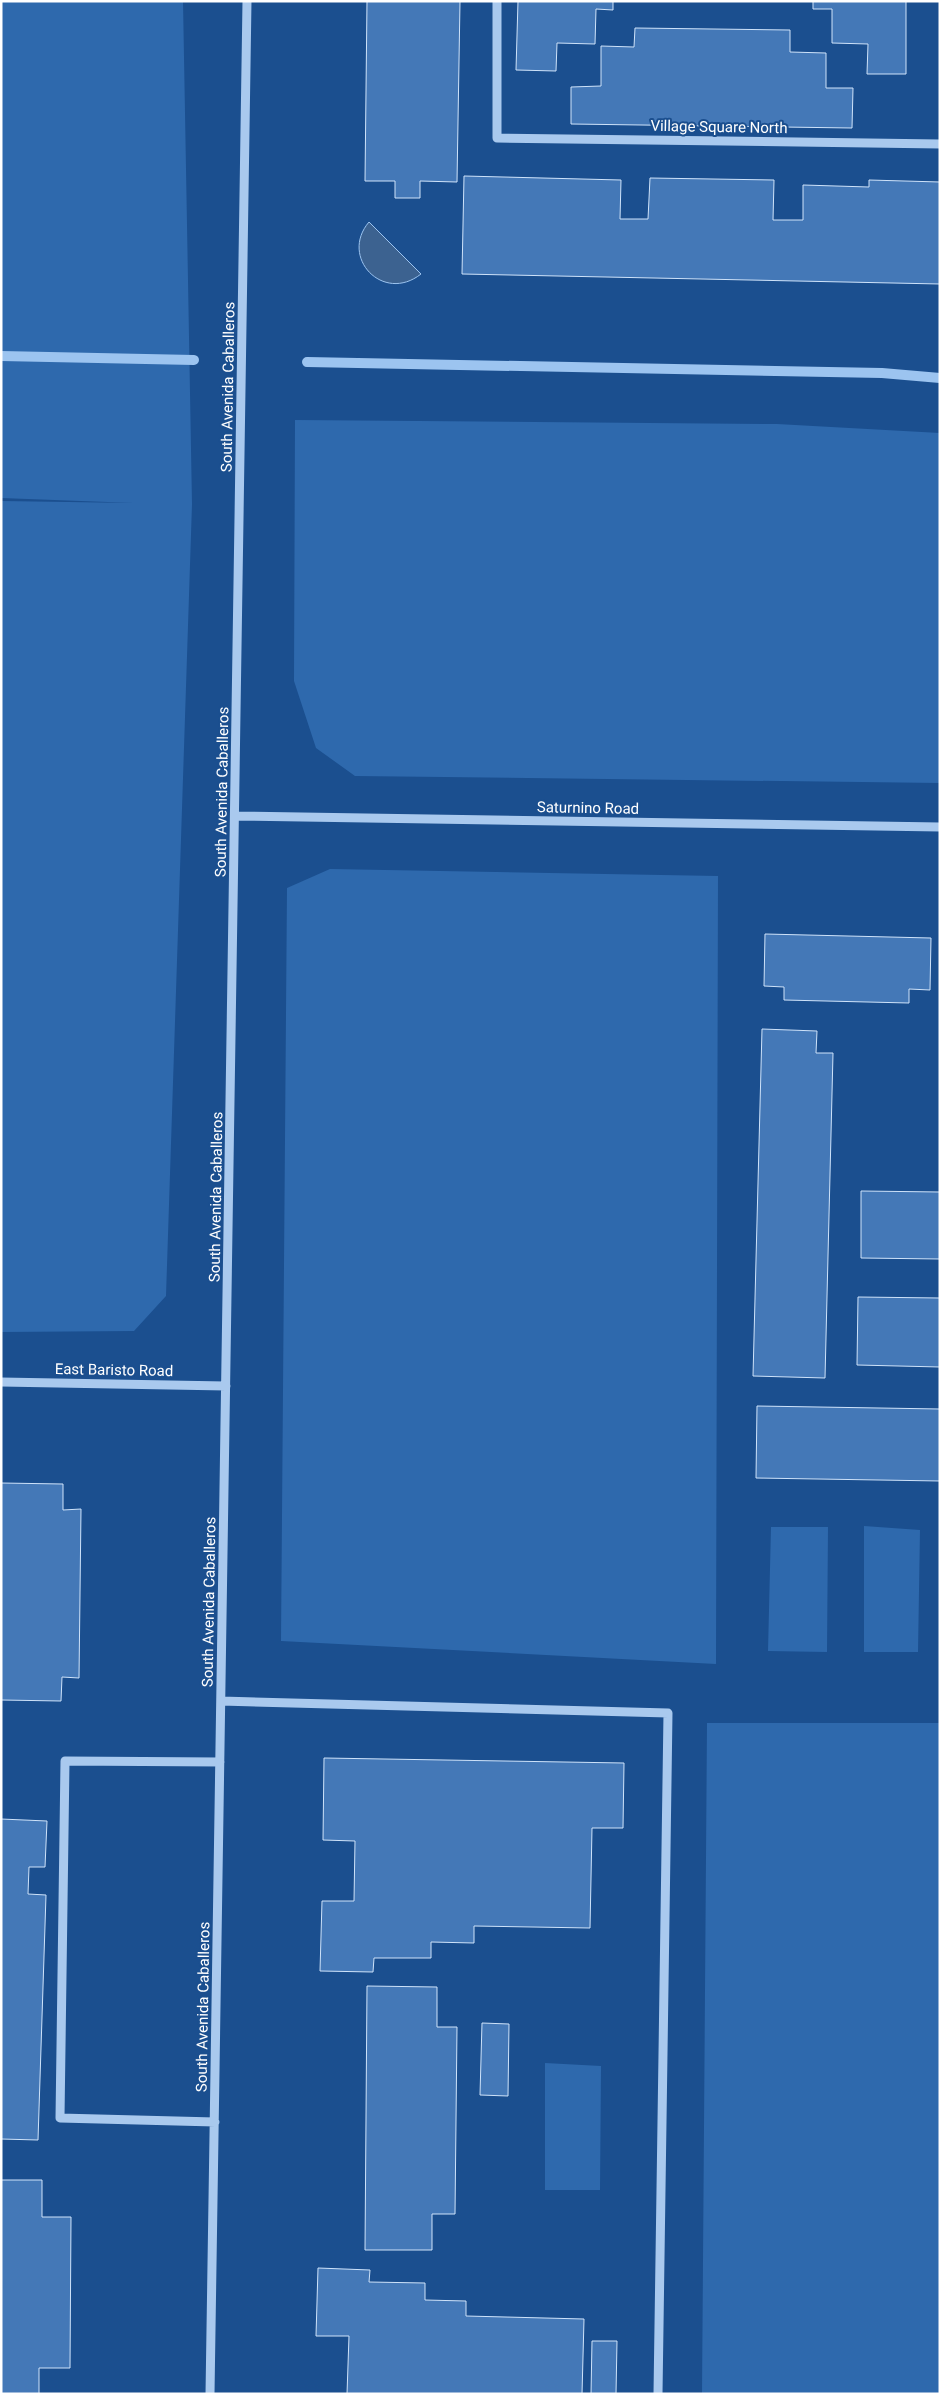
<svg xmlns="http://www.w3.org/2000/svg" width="941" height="2395" viewBox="0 0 941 2395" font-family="Roboto,sans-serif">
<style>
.green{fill:#2e69ad}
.water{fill:#3c6290;stroke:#9cc4f0}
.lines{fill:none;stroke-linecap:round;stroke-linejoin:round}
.stream{stroke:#9cc4f0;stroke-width:10}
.building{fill:#4478b7;stroke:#cfe3fa}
.minor{stroke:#a9c9ee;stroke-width:9}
.labels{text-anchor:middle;stroke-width:4;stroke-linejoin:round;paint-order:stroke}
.street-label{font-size:15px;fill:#fff;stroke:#1b4f8f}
</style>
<rect width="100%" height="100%" fill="#1b4f8f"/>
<path class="green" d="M1 1H183L192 504 166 1296 134 1331 1 1332V501L134 503 1 498Z
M295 420 777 424 940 433V783L355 776 316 748 294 681Z
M330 869 718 876 716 1664 281 1641 287 888Z
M864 1526 920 1530 918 1652H864Z
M771 1527H828L827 1652 768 1651Z
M707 1723H940V2394H702Z
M545 2063 601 2066 600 2190H545Z"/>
<path class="water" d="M369 222 421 274C383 304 339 257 369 222Z"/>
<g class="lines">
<path class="stream" d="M1 356 194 360
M307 362 882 373 940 378"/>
</g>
<path class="building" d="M367 1H460L457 182 420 181V198H395V181H365Z
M518 1H613V10L596 9 595 44 557 43 556 71 516 70Z
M813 1H906V74H867L868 44 832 43V9H813Z
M635 28 790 30V52L826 53V88H853L852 128 571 124V87L601 86V46L634 47Z
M464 176 621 180 620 219H648L650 178 774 180 773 220H803V185L869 187V180L940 182V284L462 274Z
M765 934 931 938 930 990 909 989V1003L784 1000V987L764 986Z
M762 1029 817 1031 816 1053H833L825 1378 753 1376Z
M861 1191 940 1192V1259L861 1258Z
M858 1297 940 1298V1367L857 1365Z
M757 1406 940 1409V1481L756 1478Z
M1 1483 63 1484V1510L81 1509 79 1678 62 1677 61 1701 1 1700Z
M324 1758 624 1763 623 1828H592L590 1928 474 1926V1943L431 1942V1958H374L373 1972 320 1971 322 1901H354L355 1841 323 1840Z
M1 1819 47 1821 45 1867H29L28 1894 46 1895 38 2140 1 2139Z
M367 1986 437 1987V2027H457L455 2214H432V2250H365Z
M482 2023 509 2024 508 2096 480 2095Z
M1 2180H42V2217H71L70 2368H39V2394H1Z
M318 2268 370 2270 369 2282 425 2283V2300L466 2301V2316L584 2319 582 2394H347L349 2336H316Z
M592 2341H617L616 2394H591Z"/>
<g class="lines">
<path class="minor" d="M497 1V138L940 144
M236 816 940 827
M1 1382 226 1386
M221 1701 668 1713 658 2394
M215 2122 60 2118 65 1761 220 1762
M210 2394 247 1"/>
</g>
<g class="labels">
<g class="street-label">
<text transform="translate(719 127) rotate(1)" y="5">Village Square North</text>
<text transform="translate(228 387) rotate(-89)" y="5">South Avenida Caballeros</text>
<text transform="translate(222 792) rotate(-89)" y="5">South Avenida Caballeros</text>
<text transform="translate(588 808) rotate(1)" y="5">Saturnino Road</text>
<text transform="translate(216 1197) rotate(-89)" y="5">South Avenida Caballeros</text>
<text transform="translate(114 1370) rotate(1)" y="5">East Baristo Road</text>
<text transform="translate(209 1602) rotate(-89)" y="5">South Avenida Caballeros</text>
<text transform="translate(203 2007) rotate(-89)" y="5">South Avenida Caballeros</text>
</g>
</g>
<rect width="941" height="2395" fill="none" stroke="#ffffff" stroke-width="5"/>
</svg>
